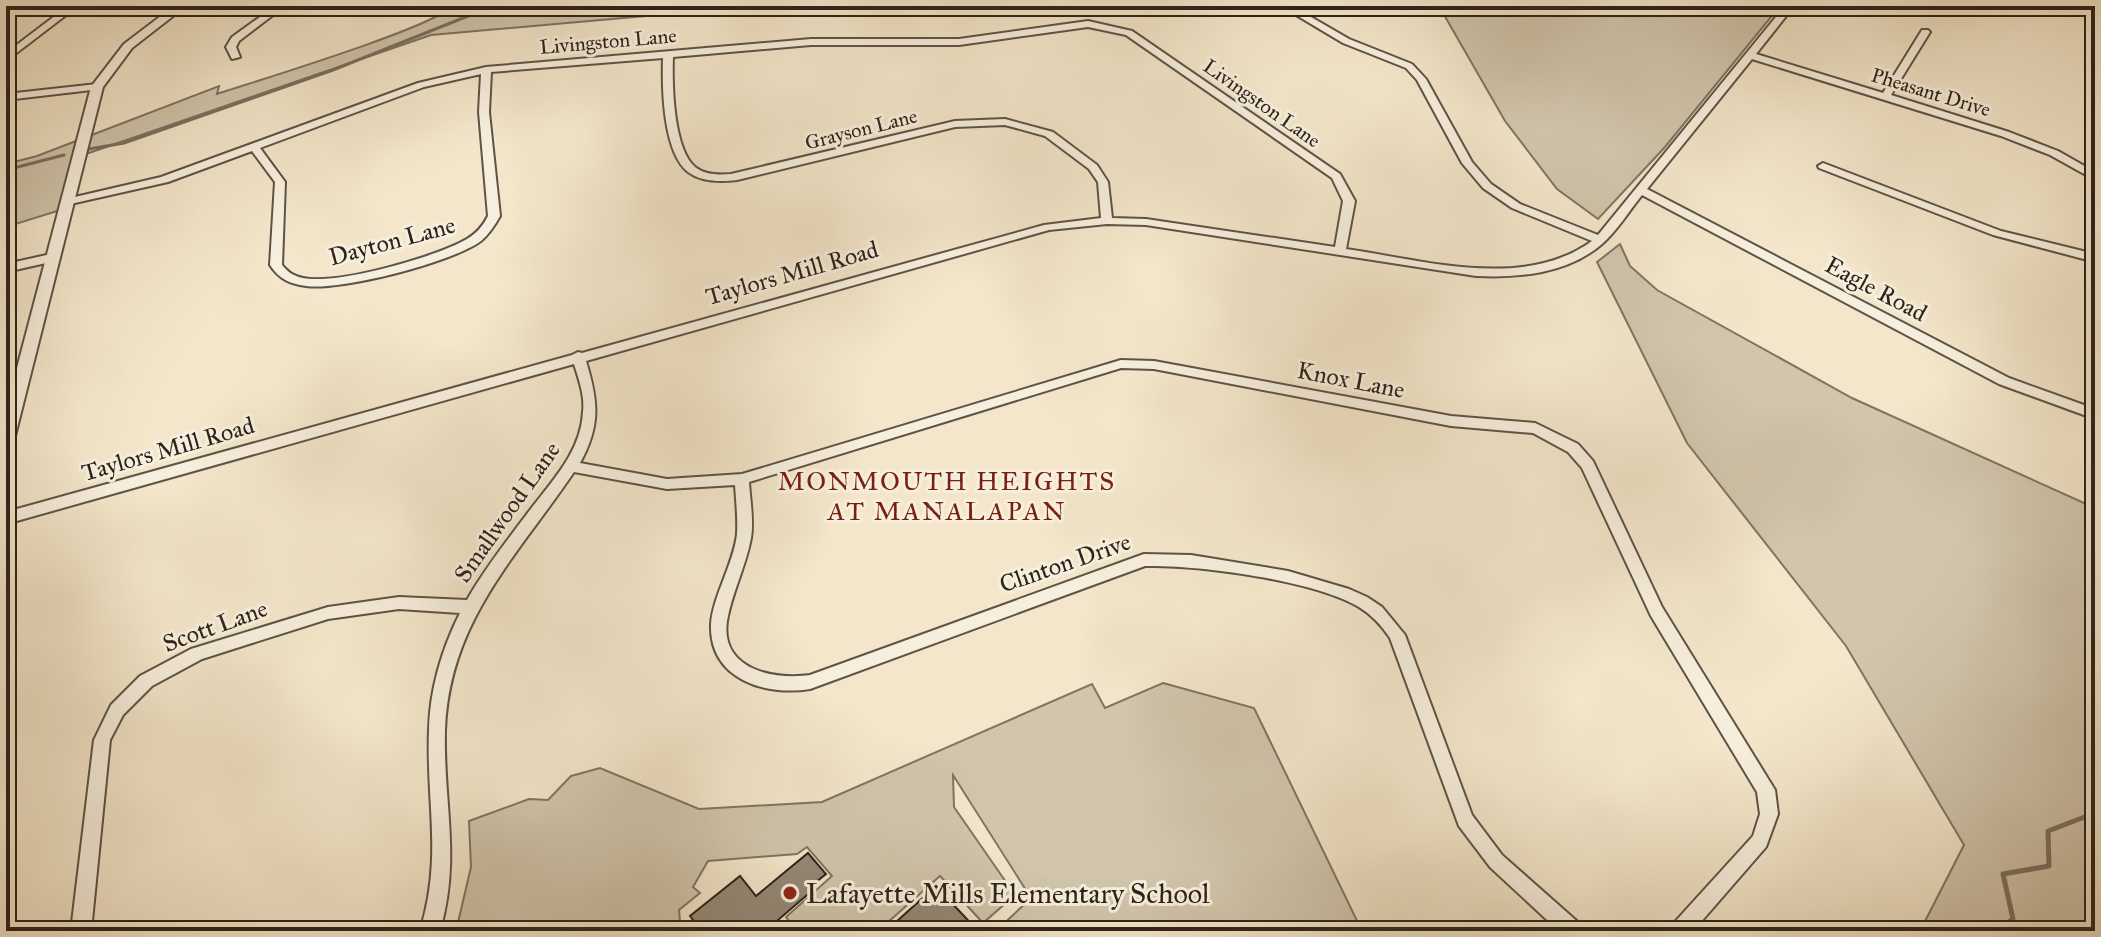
<svg xmlns="http://www.w3.org/2000/svg" width="2101" height="937" viewBox="0 0 2101 937" font-family="'IM FELL Great Primer',serif">
<style>
.green{fill:#d1c5ac;stroke:#7e7463;stroke-width:2}
.lines{fill:none;stroke-linecap:round;stroke-linejoin:round}
.stream-far1{stroke:#7b6f60;stroke-width:3}
.stream{stroke:#7b6f60;stroke-width:5}
.building{fill:#938876;stroke:#2c221a;stroke-width:2}
.minor-casing{stroke:#5e5346;stroke-width:4}
.tertiary-casing{stroke:#5e5346;stroke-width:4}
.minor{fill:#f7efdd;fill-rule:evenodd}
.tertiary{fill:#f7efdd;fill-rule:evenodd}
.poi-dot{fill:#8f2418;stroke:#f7efdd;stroke-width:3}
.labels{text-anchor:middle;stroke-width:6;stroke-linejoin:round;paint-order:stroke}
.far-street-label{font-size:20px;fill:#2c221a;stroke:#f7efdd}
.street-label{font-size:24px;fill:#2c221a;stroke:#f7efdd}
.neighbourhood-label{font-size:26px;letter-spacing:2px;fill:#7a1f14;stroke:#f7efdd}
.near-poi-label{font-size:28px;fill:#2c221a;stroke:#f7efdd;text-anchor:start}
</style>
<rect width="100%" height="100%" fill="#f3e6ca"/>
<filter id="stains"><feTurbulence type="fractalNoise" baseFrequency=".0025" numOctaves="4"/><feColorMatrix values="0 0 0 0 .2 0 0 0 0 .09 0 0 0 0 .02 0 0 0 .5 -.17"/></filter>
<radialGradient id="worn" r=".72"><stop offset=".6" stop-color="#630" stop-opacity="0"/><stop offset="1" stop-color="#630" stop-opacity=".3"/></radialGradient>
<path class="green" d="M452 6H613L630 9 675 6H972L747 7 431 35 83 155 67 208 6 227V164L37 156 219 86 217 94C256 81 435 27 452 6Z
M1439 6H1780L1665 147 1598 219 1557 189 1505 121Z
M1620 244 1630 266 1657 290 1852 398 2095 508V931H1920L1964 845 1846 646 1687 443 1597 262Z
M1163 683 1254 708 1362 931H996L1031 898 953 775 954 807 1015 895 983 923 940 876 878 931H797L786 917 832 876 807 847 797 854 708 861 693 887 700 893 679 910 680 922 686 931H456L471 867 469 821 529 799 548 800 571 776 600 768 699 809 822 802 1092 684 1105 708Z"/>
<g class="lines">
<path class="stream-far1" d="M89 149 124 143 333 70 493 6
M6 170 64 155"/>
<path class="stream" d="M1996 931 2013 919 2003 874 2049 866 2048 831 2095 813"/>
</g>
<path class="building" d="M808 853 826 874 811 886 814 889 778 920 787 931H701L690 916 740 876 756 896Z
M936 886 978 931H886Z"/>
<g class="lines">
<defs>
<path id="minor" d="M68 6H78L6 61V53Z
M275 6H285L239 41 236 47 240 57 232 59 226 47 232 37Z
M1281 6H1292L1349 39 1412 64 1426 79 1472 162 1491 184 1520 204 1598 235 1785 6H1794L1756 54 1883 93 1922 30H1928L1930 32 1891 95 2009 132 2058 151 2095 172V180L2050 155 2001 136 1752 59 1647 189 2009 378 2095 409V419L1999 384 1642 195C1629 211 1617 231 1602 244 1567 274 1519 278 1476 276L1146 225 1107 224 1049 230 586 361C598 401 601 425 580 463L667 479 742 474 1121 360 1154 361 1451 416 1535 423 1578 444 1593 461 1662 607 1775 790 1778 814 1766 847 1693 931H1670L1673 924 1753 836 1760 814 1757 792 1651 616 1582 468 1568 452 1533 433 1451 426 1154 369 1121 368 749 482C750 500 754 520 751 538 746 566 732 592 727 621 720 670 774 680 810 675L1144 554 1191 555 1288 571 1349 589 1367 597 1382 607 1405 635 1472 815 1502 855 1580 924 1583 931H1559L1490 867 1459 826 1390 638C1382 626 1372 615 1359 607 1313 580 1199 565 1145 566L810 689C766 696 709 680 711 624 713 596 734 563 737 534 738 518 736 501 735 485L667 489 574 472C517 556 449 621 445 730 443 803 461 857 440 931H420C443 857 426 803 429 730 430 689 442 649 460 613L399 609 328 619 202 659 152 686 123 715 110 740 91 931H71L94 740 111 705 140 676 191 649 328 607 399 597 467 600C484 570 506 542 527 514 550 483 581 453 583 412 585 396 579 380 574 364L6 524V512L572 355 578 352 582 353 1044 225 1101 218 1098 182 1089 169 1045 136 1005 125 955 127 737 180C721 182 701 182 688 172 663 152 662 88 663 58L491 72 489 112 500 216C495 225 489 234 481 241 453 262 341 291 306 286 290 284 279 279 270 265L275 182 252 151 168 182 66 205 62 204V200L161 177 418 83 486 67 811 39H959L1088 21 1132 31 1340 174 1355 201 1346 249C1424 260 1523 291 1592 241L1512 208 1483 188 1462 163 1417 80 1406 68 1343 43ZM1088 27 1126 35 1332 178 1343 201 1335 247 1146 219 1112 218 1108 182 1097 165 1053 132 1005 119 955 121 731 174C719 175 705 175 695 167 673 148 672 84 673 57L811 45H959ZM481 74 479 112 488 216C483 226 477 233 467 239 436 257 338 285 303 278 293 276 288 272 282 265L285 182 260 148 424 87Z
M97 84 102 87 100 89 6 100V94Z
M1823 163 2001 231 2095 254V262L1993 235 1819 168 1818 166Z
M51 254 55 255V261L6 272V264Z"/>
<path id="tertiary" d="M174 6H186L132 48 103 87 14 440 6 446V410L91 87 124 44Z
M2073 6H2095V12L2074 8Z"/>
</defs>
<use href="#minor" class="minor-casing"/>
<use href="#tertiary" class="tertiary-casing"/>
<use href="#minor" class="minor"/>
<use href="#tertiary" class="tertiary"/>
</g>
<circle class="poi-dot" cx="790" cy="893" r="8"/>
<g class="labels">
<g class="far-street-label">
<text transform="translate(608 41) rotate(-5)" y="7">Livingston Lane</text>
<text transform="translate(1931 92) rotate(17)" y="7">Pheasant Drive</text>
<text transform="translate(1262 103) rotate(35)" y="7">Livingston Lane</text>
<text transform="translate(861 129) rotate(-14)" y="7">Grayson Lane</text>
</g>
<g class="street-label">
<text transform="translate(392 241) rotate(-15)" y="8">Dayton Lane</text>
<text transform="translate(792 273) rotate(-16)" y="8">Taylors Mill Road</text>
<text transform="translate(1876 289) rotate(28)" y="8">Eagle Road</text>
<text transform="translate(1351 380) rotate(11)" y="8">Knox Lane</text>
<text transform="translate(168 449) rotate(-16)" y="8">Taylors Mill Road</text>
<text transform="translate(507 512) rotate(-55)" y="8">Smallwood Lane</text>
<text transform="translate(1065 563) rotate(-19)" y="8">Clinton Drive</text>
<text transform="translate(215 626) rotate(-20)" y="8">Scott Lane</text>
</g>
<g class="neighbourhood-label">
<text x="947" y="490">MONMOUTH HEIGHTS<tspan x="947" dy="30">AT MANALAPAN</tspan></text>
</g>
<g class="near-poi-label">
<text x="806" y="903">Lafayette Mills Elementary School</text>
</g>
</g>
<rect width="2101" height="937" fill="none" stroke="#f3e6ca" stroke-width="32"/>
<rect x="8" y="8" width="2085" height="921" fill="none" stroke="#2c221a" stroke-width="4"/>
<rect x="16" y="16" width="2069" height="905" fill="none" stroke="#2c221a" stroke-width="2"/>
<rect width="100%" height="100%" filter="url(#stains)"/>
<rect width="100%" height="100%" fill="url(#worn)"/>
</svg>
